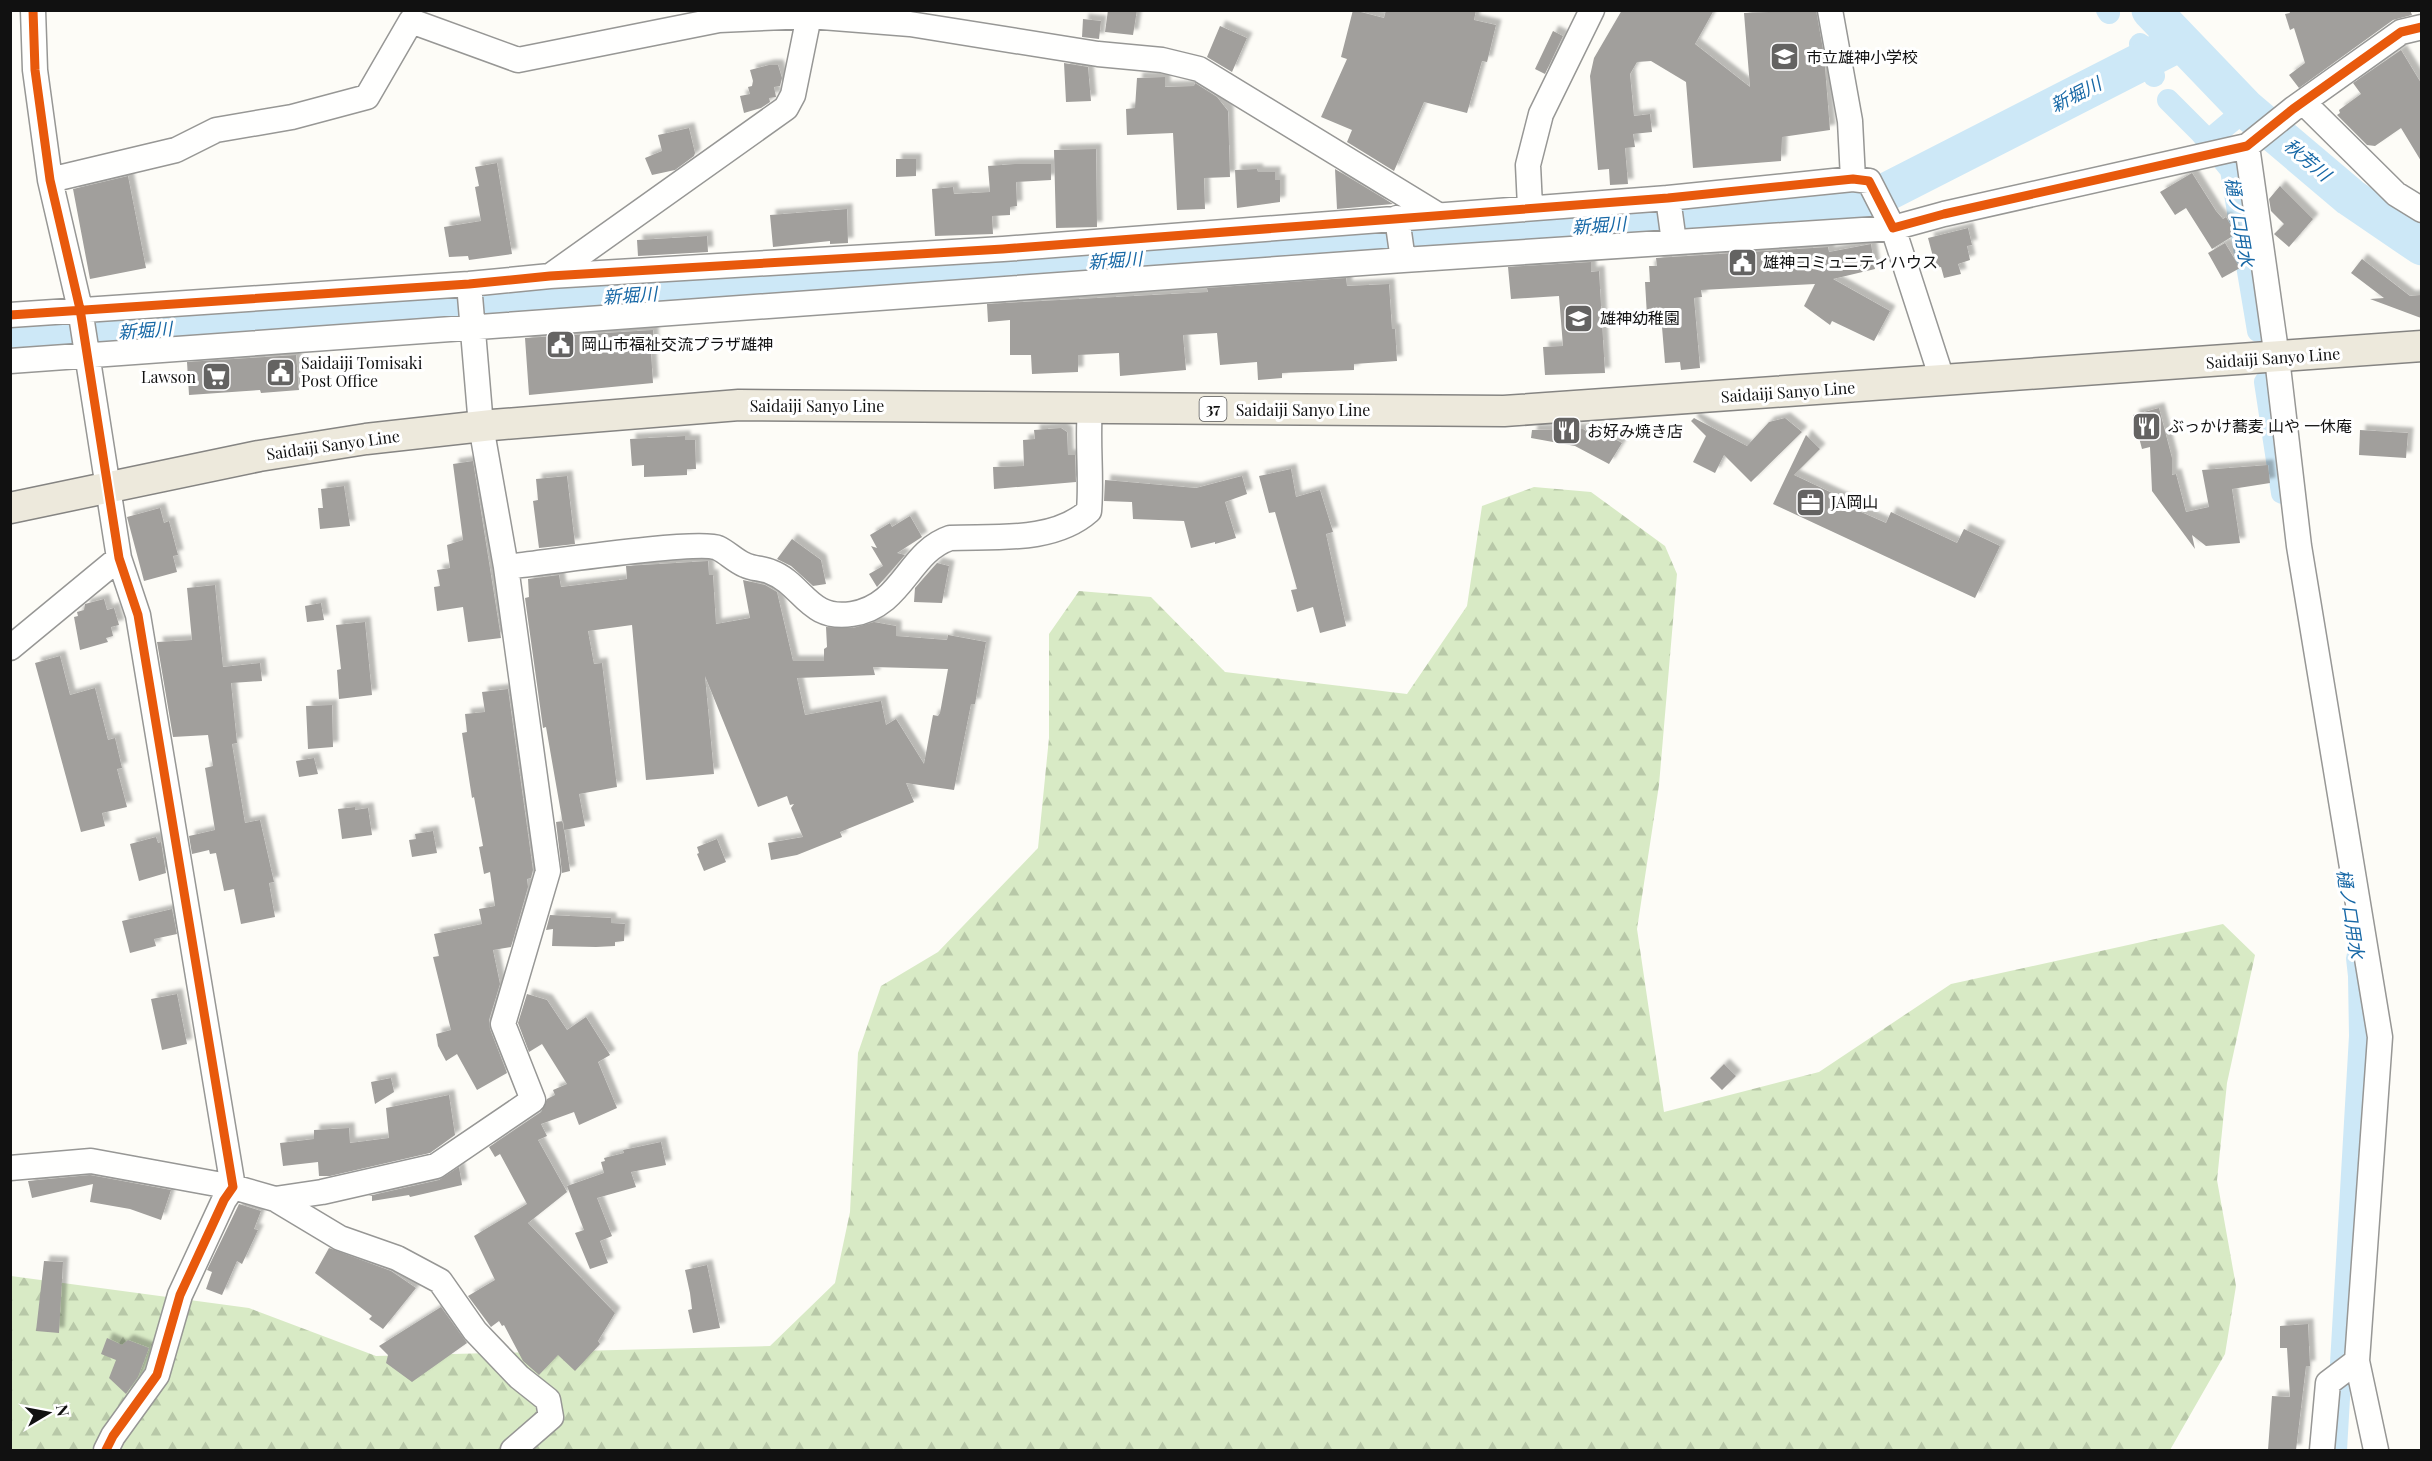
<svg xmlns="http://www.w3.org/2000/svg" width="2432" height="1461" viewBox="0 0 2432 1461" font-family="'Playfair Display','Noto Sans JP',serif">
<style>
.forest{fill:url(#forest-firs)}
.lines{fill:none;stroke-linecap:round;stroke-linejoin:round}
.canal{stroke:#cde8f7;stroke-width:22}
.river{stroke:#cde8f7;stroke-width:39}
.building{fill:#a19f9c;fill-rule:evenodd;filter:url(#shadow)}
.minor-casing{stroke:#979795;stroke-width:27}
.major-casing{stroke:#858482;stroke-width:33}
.minor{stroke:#fffffe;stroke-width:24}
.major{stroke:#ede9dc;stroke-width:30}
.cycleway-casing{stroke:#fff;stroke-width:13}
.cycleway{stroke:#e8590c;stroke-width:9}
.labels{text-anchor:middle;stroke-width:6;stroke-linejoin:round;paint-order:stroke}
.shield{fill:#fff;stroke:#585858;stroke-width:1.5}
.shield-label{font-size:15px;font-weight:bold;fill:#111}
.poi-label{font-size:16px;fill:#111;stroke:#fff;text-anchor:start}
.street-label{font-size:16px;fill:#111;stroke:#fff}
.water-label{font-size:18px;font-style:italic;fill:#1768a6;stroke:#fff}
</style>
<defs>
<pattern id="forest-firs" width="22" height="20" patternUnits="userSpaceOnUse" patternTransform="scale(1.5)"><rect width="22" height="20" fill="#d8eac5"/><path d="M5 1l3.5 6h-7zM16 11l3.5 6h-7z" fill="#b8c8a8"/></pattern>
<filter id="shadow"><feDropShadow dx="5.5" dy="-5.5" stdDeviation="1.5" flood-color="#0004"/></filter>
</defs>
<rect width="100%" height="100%" fill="#fdfcf7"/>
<path class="forest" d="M1534 487 1591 492 1665 546 1677 574 1659 785 1637 929 1664 1112 1819 1072 1951 984 2223 924 2255 955 2227 1083 2217 1180 2236 1286 2225 1354 2170 1450H11V1276L249 1308 376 1356 770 1346 835 1283 850 1212 858 1053 881 986 938 952 1038 848 1049 738V634L1079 591 1151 597 1225 672 1407 694 1467 606 1482 506Z"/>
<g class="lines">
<path class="canal" d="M2107 10 2109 13
M2140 44 2154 76
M2168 100 2201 133 2231 170 2258 331
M2208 141 2246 109
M2265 382 2282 493
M2336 1450 2360 1036 2359 976 2357 958"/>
<path class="river" d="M2151 10 2246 109 2350 197 2422 246
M10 341 1857 207 2180 42"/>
</g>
<path class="building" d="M1108 10H1137L1133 35 1105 32Z
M1353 10 1384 18 1386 10H1476L1474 20 1496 25 1487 62 1482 61 1467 113 1424 102 1394 171 1347 142 1352 130 1321 117 1347 59 1341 57Z
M1622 10H1714L1695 44 1750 87 1744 13 1816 10 1824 55 1830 130 1782 137 1781 161 1693 168 1686 82 1651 61 1637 62 1630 74 1634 116 1650 114 1652 132 1633 134 1635 147 1625 148 1628 184 1610 185 1609 169 1598 170 1590 76 1594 58Z
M2289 10H2410L2412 15 2393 20 2299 88 2289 75 2305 63 2294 28 2290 30 2285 14 2290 13Z
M1083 19 1101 21 1099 39 1082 37Z
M1220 26 1247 38 1232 72 1207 57Z
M1553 31 1563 36 1545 74 1535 69Z
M2401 50 2421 83V161L2401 128 2375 146 2367 145 2337 115 2340 113 2339 110 2361 94 2353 83Z
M1064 63 1088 67 1091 101 1066 102Z
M769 65H778L782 78 780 86 774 87 776 97 769 98 770 102 761 108 744 113 740 96 750 94 748 87 752 86 753 81 750 70Z
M1165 77V87L1194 86 1195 83 1217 97 1228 111 1230 177 1204 178 1205 209 1177 210 1173 133 1127 135 1126 109 1135 108 1137 78Z
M689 128 695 153 694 156 675 170 652 175 645 158 662 151 658 135Z
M1096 149 1097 227 1056 228 1054 150Z
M896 159H916V176L896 177Z
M497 163 512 254 469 260 468 256 449 257 444 227 481 221 475 187 479 186 475 167Z
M1015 164H1051V180L1016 182 1017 206 1010 207V215L992 216 993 234 935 236 932 189 953 187 954 194 990 192 988 166Z
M1257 169 1258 172H1275V180H1280V202L1237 208 1235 170Z
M1335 169 1393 204 1337 209Z
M2192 173 2216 211 2223 219 2226 217 2236 234 2212 249 2186 208 2175 215 2160 192Z
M128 176 146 268 90 279 73 189Z
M2280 186 2313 219 2289 247 2274 234 2284 224 2271 211 2269 199Z
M847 209 848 243 830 244V241L773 247 770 215Z
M1968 228 1972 245 1967 246 1970 260 1958 264 1961 274 1944 278 1941 267 1936 268 1928 238Z
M707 236 708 252 638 256 637 240Z
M2225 243 2240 268 2222 278 2208 253Z
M1871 244 1875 269 1833 279 1890 311 1874 341 1832 321 1830 325 1804 306 1815 284 1701 290 1702 297 1694 298 1700 368 1681 370 1680 362 1665 363 1661 315 1647 316 1645 282H1650L1649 266H1657L1656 258 1828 247 1829 252Z
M2362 259 2410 296 2421 295V318L2370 299 2384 298 2351 273Z
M1591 262V272L1599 271 1605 373 1545 375 1543 347 1563 346 1559 296 1511 299 1508 267Z
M1346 278 1347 286 1389 284 1392 329H1395L1397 361 1354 364V370L1282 373V378L1258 380 1257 362 1220 365 1217 333 1183 335 1186 370 1120 376 1119 353 1078 355V372L1032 374 1031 355H1010V320L988 322 987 304 1208 292 1207 288Z
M653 330 654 353H651L653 383 529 395 525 338Z
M296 355 299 390 261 393 260 390 189 395 187 362Z
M2159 408 2172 458V475L2176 474 2186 512 2209 507 2202 470 2268 465 2270 483 2232 489 2240 543 2206 546 2192 535 2195 549 2152 491 2150 447 2142 449 2133 415Z
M1694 418 1747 446 1769 422 1785 418 1802 432 1751 482 1724 455 1715 473 1693 462 1706 436 1691 421Z
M1061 428 1067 432 1068 455H1075L1076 482 994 489 993 467 1024 466 1023 440 1035 439 1034 430Z
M1583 429 1592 435 1596 429 1622 443 1609 464 1575 446 1531 438 1532 430Z
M2360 430 2408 433 2406 458 2359 455Z
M1806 435 1820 449 1794 475 1847 500 1845 505 1886 523 1891 512 1957 543 1964 529 2000 546 1975 598 1773 504Z
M685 436V440H695L696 469H687V475L644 477V465L632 466 630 439Z
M473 461 501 638 468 642 463 607 437 611 434 587 440 586 437 570 450 568 447 545 463 540 453 464Z
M1291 469 1296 497 1320 490 1333 532 1326 534 1346 626 1320 633 1313 607 1297 612 1291 590 1297 589 1275 512 1269 513 1259 476Z
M567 476 575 544 539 548 533 501 538 500 536 479Z
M1242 476 1247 494 1225 502 1236 538 1215 544V542L1191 548 1184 521 1133 519 1132 502 1104 501 1105 480 1196 488Z
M344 486 350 526 320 529 318 508H323L321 489Z
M160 508 164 523 169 521 178 555 173 556 177 572 144 581 127 517Z
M910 516 922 537 897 553 905 555 877 587 869 574 883 566 871 546 877 548 870 535 890 523 892 527Z
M792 539 821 560 826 584 813 586 791 566 777 559Z
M708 561 709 575H713L716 624 750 618 743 580 765 585 777 592 793 661H824V649L827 647 826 627 853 628 874 622 896 626V636L947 640 948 635 986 642 975 704H971L954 790 906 783 914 802 840 832 842 837 797 855 771 860 768 843 803 837 791 808 794 804 790 805 787 796 758 807 705 676 714 774 646 780 632 625 588 631 594 664 602 663 617 787 579 794 585 826 564 830 546 727 543 728 525 598 529 597 528 579 559 575 561 587 627 579 626 566ZM873 667 948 669 940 713 938 716 933 715 924 764 896 719 886 725 881 701 805 715 797 678 875 675Z
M937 563 949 566 942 603 914 602 915 588Z
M215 585 223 667 260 663 262 681 231 683 237 743 232 744 245 823 260 820 274 882 269 883 275 917 241 924 234 889 224 891 216 853 210 854 209 850 192 854 189 836 215 830 205 768 213 766 208 735 173 737 157 642 192 640 187 588Z
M104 599 107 610 114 608 119 625 111 627 113 636 106 638 108 642 80 650 74 617 78 616 77 612 84 610 85 604Z
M321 603 324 620 307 622 305 606Z
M365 622 372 695 339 699 337 670 341 669 336 625Z
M60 656 70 695 95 688 108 740 115 738 122 768 117 769 127 807 102 813 105 826 81 832 35 663Z
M508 689 533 870 531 878 527 879 528 887 511 947 493 950 500 984 489 1020 490 1029 507 1073 477 1090 457 1054 446 1061 438 1046 436 1034 451 1030 433 957 439 956 434 934 482 924 479 909 495 906 490 872 484 874 479 847 483 846 474 797 472 798 462 733 467 732 465 714 485 712 482 692Z
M332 705 333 747 308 749 306 706Z
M314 758 318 774 299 777 296 761Z
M355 807V810L368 808 372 835 342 839 338 809Z
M563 821 570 871 562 873 556 822Z
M433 831 437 853 412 857 409 840 416 839 415 834Z
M156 837 158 843 161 842 166 873 139 881 130 844Z
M717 839 726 862 704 871 697 854 699 853 697 847Z
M172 909 177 934 154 939 156 946 130 953 122 921Z
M550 915 611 918V923L625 924 624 941 615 942V946L596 947 552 946 553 929 546 930Z
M177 994 187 1044 162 1050 151 999Z
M527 994 547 1000 567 1030 586 1017 610 1055 598 1062 617 1108 579 1125 574 1112 541 1124 547 1136 538 1140 567 1192 528 1223 615 1313 598 1341 600 1344 575 1371 558 1355 539 1375 523 1361 504 1325 502 1326 499 1321 491 1327 468 1296 495 1280 474 1236 527 1204 500 1154 495 1157 489 1147 541 1112 547 1099 555 1095 553 1090 567 1084 542 1044 529 1052 518 1023Z
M1724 1064 1736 1076 1722 1090 1710 1078Z
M391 1078 394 1092 375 1104 371 1082Z
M449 1095 455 1135 430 1153 330 1176H319L318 1162 283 1166 280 1143 314 1139V1130L349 1128 350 1143 389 1138 386 1108Z
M661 1142 666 1165 631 1172 636 1187 597 1198 612 1236 600 1241 608 1263 590 1269 575 1233 584 1230 567 1186 604 1173 601 1162 605 1161 604 1158 624 1153 623 1150Z
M459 1167 462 1185 410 1197 409 1195 372 1201V1196H368L439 1180Z
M90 1175 171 1190 161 1220 130 1209 90 1202 93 1184 32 1198 28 1181Z
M239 1204 261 1211 254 1229 258 1230 242 1264 237 1261 222 1295 206 1289 212 1272 207 1270Z
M329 1248 391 1271 416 1288 383 1329 369 1319 372 1316 315 1273Z
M44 1261 63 1262 59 1333 36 1331Z
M707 1265 720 1328 693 1333 688 1310 692 1309 690 1293 685 1270Z
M441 1307 467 1343 412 1382 386 1363 388 1355 379 1346Z
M2308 1324 2310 1366H2306L2296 1450H2268L2272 1396 2290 1397 2287 1348H2280V1326Z
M107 1338 122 1345 128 1340 149 1348 138 1377 126 1394 109 1378 116 1360 101 1354Z"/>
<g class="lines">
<defs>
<path id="minor" d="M33 10 35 70 50 180 80 309 119 558 138 615 233 1187 224 1200 180 1295 157 1375 113 1436 106 1450
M1830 10 1850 121 1853 179
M2303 102 2396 194 2422 210
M2247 146 2277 358 2299 546 2380 1037 2357 1361 2328 1383 2322 1450
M50 180 176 150 216 130 292 117 367 97 411 21 518 60 719 20 809 16 910 24 1098 54 1162 60 1199 69 1438 215
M1668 198 1674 242
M1530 207 1528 165 1541 114 1592 10
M1397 218 1403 260
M550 276 786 108 793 95 809 16
M10 315 469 284 550 276 1003 249 1668 198 1853 179 1869 181 1893 228 1944 214 2247 146 2293 109 2401 32 2422 27
M10 361 1403 260 1893 228 1942 379
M506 567C537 564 699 539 718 548 727 552 735 561 745 565 753 569 763 568 771 572 803 584 808 621 852 614 903 606 908 552 950 538 995 536 1053 543 1089 511 1092 476 1087 443 1090 408
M10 648 119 558
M10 1168 91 1161 233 1187 275 1199 322 1192 436 1166 533 1100 503 1024 548 871 506 567 481 426 469 284
M275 1199 340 1238 397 1258 440 1281 475 1331 519 1377 548 1400 551 1417 513 1450
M2357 1361 2376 1450"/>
<path id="major" d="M10 508 259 456 366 439 492 425 739 405 1504 411 2422 346"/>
</defs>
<use href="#minor" class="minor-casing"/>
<use href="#major" class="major-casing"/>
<use href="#minor" class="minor"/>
<use href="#major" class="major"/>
<defs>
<path id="cycleway" d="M33 10 35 70 50 180 80 309 119 558 138 615 233 1187 224 1200 180 1295 157 1375 113 1436 106 1450
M10 315 469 284 550 276 1003 249 1668 198 1853 179 1869 181 1893 228 1944 214 2247 146 2293 109 2401 32 2422 27"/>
</defs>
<use href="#cycleway" class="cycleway-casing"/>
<use href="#cycleway" class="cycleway"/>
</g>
<defs>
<symbol id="school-square" viewBox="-11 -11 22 22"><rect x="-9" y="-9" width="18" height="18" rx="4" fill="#646362" stroke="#fff"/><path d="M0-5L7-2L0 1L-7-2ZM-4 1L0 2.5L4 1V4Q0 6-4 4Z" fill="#fff"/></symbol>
<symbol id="civic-square" viewBox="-11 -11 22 22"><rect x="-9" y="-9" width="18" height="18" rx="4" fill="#646362" stroke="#fff"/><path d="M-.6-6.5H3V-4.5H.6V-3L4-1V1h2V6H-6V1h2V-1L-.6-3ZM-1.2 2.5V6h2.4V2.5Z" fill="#fff"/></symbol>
<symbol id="supermarket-square" viewBox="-11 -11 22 22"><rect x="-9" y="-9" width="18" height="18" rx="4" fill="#646362" stroke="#fff"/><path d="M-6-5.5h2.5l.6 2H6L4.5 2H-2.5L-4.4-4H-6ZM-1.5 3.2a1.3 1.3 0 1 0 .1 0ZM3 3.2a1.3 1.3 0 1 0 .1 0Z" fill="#fff"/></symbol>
<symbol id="restaurant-square" viewBox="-11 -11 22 22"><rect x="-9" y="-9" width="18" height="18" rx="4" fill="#646362" stroke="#fff"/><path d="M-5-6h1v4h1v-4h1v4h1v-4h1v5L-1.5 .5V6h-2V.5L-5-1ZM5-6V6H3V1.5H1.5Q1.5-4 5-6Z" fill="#fff"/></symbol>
<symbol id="office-square" viewBox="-11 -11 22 22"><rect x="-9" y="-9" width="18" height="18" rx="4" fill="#646362" stroke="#fff"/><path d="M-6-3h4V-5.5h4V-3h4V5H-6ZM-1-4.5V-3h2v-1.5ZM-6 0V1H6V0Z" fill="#fff"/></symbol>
</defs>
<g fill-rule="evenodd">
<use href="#school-square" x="1768" y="40" width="33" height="33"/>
<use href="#civic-square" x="1726" y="246" width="33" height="33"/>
<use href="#school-square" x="1562" y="302" width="33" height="33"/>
<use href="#civic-square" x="544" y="328" width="33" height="33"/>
<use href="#civic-square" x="264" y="356" width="33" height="33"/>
<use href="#supermarket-square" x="200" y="360" width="33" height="33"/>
<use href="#restaurant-square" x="2130" y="410" width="33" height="33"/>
<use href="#restaurant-square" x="1550" y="414" width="33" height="33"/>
<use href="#office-square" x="1794" y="486" width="33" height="33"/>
</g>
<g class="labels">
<rect class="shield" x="1199.5" y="397" width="27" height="24" rx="4.5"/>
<g class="shield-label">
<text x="1213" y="414">37</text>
</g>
<g class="poi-label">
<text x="1806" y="63">市立雄神小学校</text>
<text x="1763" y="268">雄神コミュニティハウス</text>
<text x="1600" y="324">雄神幼稚園</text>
<text x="581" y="350">岡山市福祉交流プラザ雄神</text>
<text x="301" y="369">Saidaiji Tomisaki<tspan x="301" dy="18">Post Office</tspan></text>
<text x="196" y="383" text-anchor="end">Lawson</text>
<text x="2168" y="432">ぶっかけ蕎麦 山や 一休庵</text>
<text x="1587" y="437">お好み焼き店</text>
<text x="1831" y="508">JA岡山</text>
</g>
<g class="street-label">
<text transform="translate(2273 358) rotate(-4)" y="6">Saidaiji Sanyo Line</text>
<text transform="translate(1788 392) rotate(-4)" y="6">Saidaiji Sanyo Line</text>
<text x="817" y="412">Saidaiji Sanyo Line</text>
<text x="1303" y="416">Saidaiji Sanyo Line</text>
<text transform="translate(333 445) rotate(-8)" y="6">Saidaiji Sanyo Line</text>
</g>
<g class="water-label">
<text transform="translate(2076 95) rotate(-27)" y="6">新堀川</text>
<text transform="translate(2307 160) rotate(40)" y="6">秋芳川</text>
<text transform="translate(2239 222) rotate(80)" y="6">樋ノ口用水</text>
<text transform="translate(1599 226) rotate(-4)" y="6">新堀川</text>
<text transform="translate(1115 261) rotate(-4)" y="6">新堀川</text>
<text transform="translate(630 296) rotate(-4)" y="6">新堀川</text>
<text transform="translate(145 331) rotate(-4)" y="6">新堀川</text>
<text transform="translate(2350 914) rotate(81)" y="6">樋ノ口用水</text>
</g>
</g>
<rect width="2432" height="1461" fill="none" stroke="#111111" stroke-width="24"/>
<g transform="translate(48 1413) rotate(80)" stroke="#ffffff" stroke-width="4.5" paint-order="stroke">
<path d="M0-4.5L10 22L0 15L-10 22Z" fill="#111111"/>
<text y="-9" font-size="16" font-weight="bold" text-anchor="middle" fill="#111111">N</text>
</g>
</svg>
